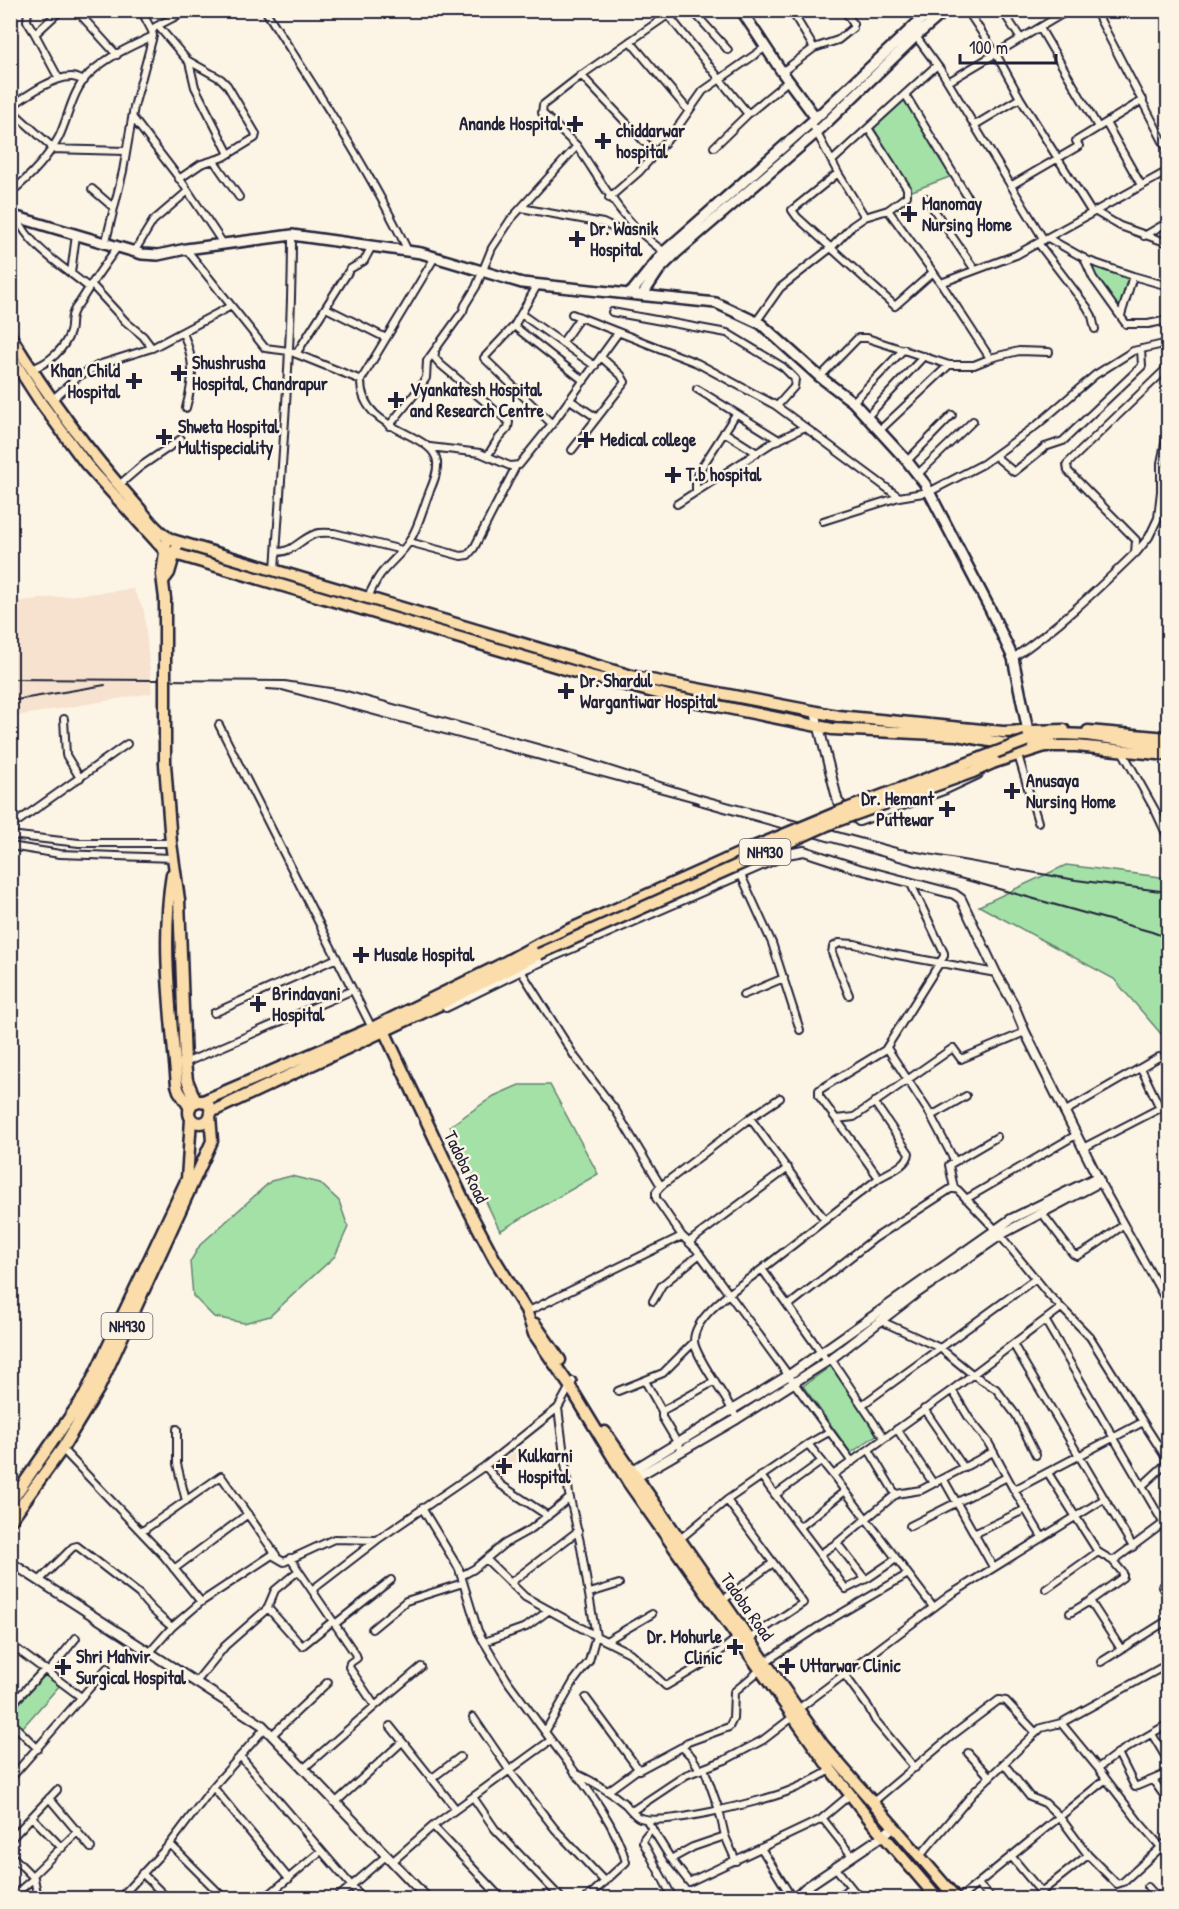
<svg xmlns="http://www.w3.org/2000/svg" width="1179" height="1909" viewBox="0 0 1179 1909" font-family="'Patrick Hand',sans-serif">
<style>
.built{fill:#f6e2ce}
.green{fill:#a4e1a7;stroke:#638271;stroke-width:1.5}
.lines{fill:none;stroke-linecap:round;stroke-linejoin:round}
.minor-casing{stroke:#22223b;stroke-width:10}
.tertiary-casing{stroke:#22223b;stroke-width:12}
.secondary-casing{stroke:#22223b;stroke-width:14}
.primary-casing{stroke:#22223b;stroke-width:15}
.trunk-casing{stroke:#22223b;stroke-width:15}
.minor{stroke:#fcf5e5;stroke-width:6}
.tertiary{stroke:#fcf5e5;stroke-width:8}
.secondary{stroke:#fcf5e5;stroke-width:9}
.primary{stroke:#faddab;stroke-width:10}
.trunk{stroke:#faddab;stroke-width:10}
.rail{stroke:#22223b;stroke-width:2}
.primary-bridge-casing{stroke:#22223b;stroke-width:15;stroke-linecap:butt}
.trunk-bridge-casing{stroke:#22223b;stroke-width:15;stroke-linecap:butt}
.primary-bridge{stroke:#faddab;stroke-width:10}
.trunk-bridge{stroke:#faddab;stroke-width:10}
.poi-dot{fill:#22223b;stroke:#fcf5e5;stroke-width:2}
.labels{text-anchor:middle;stroke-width:5;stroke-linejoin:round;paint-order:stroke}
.shield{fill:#fcf5e5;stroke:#63616e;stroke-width:1.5}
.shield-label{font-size:16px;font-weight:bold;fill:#22223b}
.poi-label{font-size:18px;font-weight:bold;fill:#22223b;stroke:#fcf5e5;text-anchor:start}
.street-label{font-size:18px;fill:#22223b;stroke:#fcf5e5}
</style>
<rect width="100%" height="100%" fill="#fcf5e5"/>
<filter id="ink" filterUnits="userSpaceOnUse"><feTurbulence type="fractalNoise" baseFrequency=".0167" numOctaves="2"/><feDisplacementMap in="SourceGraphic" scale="12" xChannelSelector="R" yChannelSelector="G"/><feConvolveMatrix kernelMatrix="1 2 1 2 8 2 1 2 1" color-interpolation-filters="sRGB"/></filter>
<g filter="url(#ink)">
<path class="built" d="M133 589 144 610 152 693 11 717V602Z
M521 1447 525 1455 512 1466 514 1469 501 1481 494 1473 506 1458Z"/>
<path class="green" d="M905 97 952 176 912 191 873 127Z
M1088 262 1131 277 1120 310 1093 276Z
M1066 865 1168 878V1042L1114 979 979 906Z
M519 1085H550L598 1174 500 1231 450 1126 494 1096Z
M291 1176 320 1183 339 1201 348 1227 335 1256 270 1316 244 1323 214 1317 193 1296 190 1262 200 1245 271 1181Z
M831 1366 879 1433 851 1453 803 1386Z
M46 1673 60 1685 23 1727 11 1716V1713Z"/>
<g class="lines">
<defs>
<path id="minor" d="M28 10 27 21 35 34
M76 10 117 55
M141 10 152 31
M265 10C315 88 368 167 408 251
M664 10 748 114
M692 10 728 50
M967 10 996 54 1020 98 1092 213
M1002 10 1021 39
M1095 10 1168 151
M158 26 187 60 221 79 227 85 256 134 255 138 224 157 201 164 179 179
M1040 28 1098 127
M915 35 942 72 1044 240
M630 41 688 110
M814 48 838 40 853 28V23L844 10
M189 62 195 87 229 154
M782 72 814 48 791 10
M581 75 655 153
M59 79 35 34 61 10
M948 82 1069 10
M10 88 12 86
M905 94 970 201
M10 107C25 97 52 77 71 77 75 77 80 79 84 81
M10 109 52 147
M133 118 182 182 224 245
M811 122 838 173 865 217
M1106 123 1141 185
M975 125 1020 98
M577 146C606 188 622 223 666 253
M714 147 748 114 788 81
M51 149 125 151
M214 161 239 197
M832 161 937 65
M838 173 792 210 797 217 895 306 932 273
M1012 185 1079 146 1076 141 1143 100
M92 189 114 208
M10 193C30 177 47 159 59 137 69 116 72 91 89 74 107 57 131 46 153 36L152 31 155 27 188 10
M609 198 639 172 675 131 703 91 766 47
M926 198 975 270
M521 208 603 223 618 230 634 228
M888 210 941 283 1016 255 1168 171
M1096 212 1120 226 1168 243
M17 217C30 248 63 266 88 287
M1144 236 1168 222
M1048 238 1089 261 1133 276 1168 286
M1038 243 1087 307 1092 316 1095 329
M105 245 123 171 134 107 153 36
M186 249 265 348 289 351 361 380
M134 252 153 221 188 191
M1084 258 1093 278 1126 324H1148L1168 320
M71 273 76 235
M941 283 990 358
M91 284 126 322 143 336 152 348
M538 284 514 326 484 358 552 424
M326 308 386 338
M612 312 727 333 783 367 795 379 794 387 777 406
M521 314 595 366
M572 314 697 363 775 405 899 497
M1121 315 1133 276
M756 322 780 288 832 247 852 226 865 217 888 210 907 196V188L868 128
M514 326 584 381
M183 333C195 361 194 378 186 408
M562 343 580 317
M435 353 434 357 440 364 509 422 508 428 498 439 488 455
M296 354 350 269 364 261 372 246
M31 369C48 364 65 349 70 332 72 326 70 319 73 313 74 309 78 305 80 302 92 283 104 265 117 248
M820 377 858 338H867L949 365H974L994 357 1019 351 1049 352
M697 389 779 440
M53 399 79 376 101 364 152 348 231 306
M570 400 597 418
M853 402 904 349
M867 417 924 356
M389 426 418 390 426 378 427 361 463 311 465 305 476 287 492 248 511 219 577 146 542 113 543 105 583 74 675 10
M880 430 949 365
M724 432 757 453
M430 447 480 453 510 466 519 465 552 424 618 333
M572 450 625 382 621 375 601 357
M995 456 1014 472 1045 447 1063 441 1142 366 1141 349
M907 461 952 415
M918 474 973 421
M119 485 140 467 181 439
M696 491V478L698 473 736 414
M677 504 772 443 805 427
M823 521 899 497 929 492 983 464 1037 425 1095 375 1133 351 1168 343
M409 542 461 556 468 555 474 548 516 466
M277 552C294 552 300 539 315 534 321 532 328 533 334 533L402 550
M1136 553 1149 537 1158 518 1161 491V463L1168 429
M275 570C282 458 292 347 292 235
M367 599C371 591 375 582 380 575 389 563 403 553 410 540 419 526 423 508 429 493 433 483 438 473 437 462 434 431 360 433 361 380L435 257
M1013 658C1058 627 1096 591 1135 553L1136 540 1068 471 1067 464 1168 367
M64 719 66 755 80 778
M219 725 372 1028
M1121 749 1156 812 1168 838
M1018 755 1038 822
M10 827 127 744
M10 835 79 843H171
M10 846 60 854 173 858
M741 875 772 943 800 1030
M521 971 575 1057 616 1111 661 1186
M743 995 784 978
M849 995 832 953 833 947 839 943 855 944 892 954 996 973
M214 1013 337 958
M887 1048 930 1114 954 1160
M185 1063 353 990
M1141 1068 1160 1108
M780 1098 750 1118 661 1186 656 1192V1198L682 1236 696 1249 852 1462
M874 1102 909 1153C908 1165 889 1172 879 1178
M1064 1112 1159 1057
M931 1116 966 1096
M750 1118 825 1220
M836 1119 819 1096V1090L885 1050 944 956V953L910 882
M1083 1148 1168 1104
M1100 1182 1168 1304
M954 1188 949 1165 997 1137
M966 1199 1076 1135
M1042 1213 1073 1254 1077 1256C1095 1248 1108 1235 1124 1225
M689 1242 788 1168
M653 1301 662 1285 700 1254
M788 1306 875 1238 952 1188 958 1190 995 1229 1048 1294 1090 1337 1143 1422 1014 1490 988 1442 969 1418 952 1390 1061 1308
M526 1310 533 1309 682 1236
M1045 1320 1164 1524
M881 1321 940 1348 972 1374 996 1389 1016 1415 1036 1455
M1013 1344 1133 1547
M831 1359 884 1438
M827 1361 762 1269 879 1178 836 1119 854 1117 953 1048 961 1059 1025 1032
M645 1381 662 1411
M618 1391 663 1373 694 1342
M862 1405 1035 1279
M558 1408 569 1494 580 1542 596 1636
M924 1409 964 1468
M737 1419C726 1395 703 1369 695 1346 686 1319 744 1283 762 1269
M1143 1422 1168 1461
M177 1429V1464L186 1501
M897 1429 933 1483
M808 1444 829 1432
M62 1449 164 1556 201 1602
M681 1449 662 1417V1411L715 1381
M869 1450 896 1495
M485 1466 501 1485 548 1516
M1048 1473 1098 1552
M833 1475 933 1607
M761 1476 846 1589 868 1578 896 1559
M944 1480 993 1567
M1142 1486 1168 1462
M1014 1490 1042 1537
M775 1495 822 1461
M727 1500 803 1603 749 1639
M422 1508 459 1569 478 1631 484 1642 509 1683 545 1732
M910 1526 1007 1477
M800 1527 845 1491
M141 1532 221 1476 276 1555
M974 1534 1026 1509
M680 1539 727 1500 808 1444 833 1475 952 1390
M837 1543 865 1579
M820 1554 837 1543 896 1494 921 1490 993 1452
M290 1558 356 1655 357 1658 350 1663 349 1667 375 1706
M486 1559 525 1597 596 1636
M1113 1561 1168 1520
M174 1569 248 1514
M461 1576 474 1569 504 1544 531 1529 570 1498
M39 1581 73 1547 77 1546 139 1594C148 1607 158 1616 172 1627
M510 1583 578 1531
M1162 1587 1168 1583
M1046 1589 1098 1552 1113 1561 1123 1573V1577L1090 1601 1070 1613
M312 1590 377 1540
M590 1593 619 1584
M723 1600 773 1563
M1090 1601 1121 1649
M268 1608 302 1646 333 1621
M335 1624 391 1580
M372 1629 406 1601 463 1583
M606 1641 652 1614
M484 1642 526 1627 548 1611
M10 1644 81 1697
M150 1652 172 1627 201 1602 272 1555 284 1562 334 1539 377 1540 485 1466 558 1408 573 1381
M765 1662 818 1627 908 1574
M1101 1662 1168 1620
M49 1671 76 1638
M844 1674 869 1708 875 1720 915 1768
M196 1682 225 1646 267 1609 275 1590 298 1571
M586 1698 639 1770 682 1747 692 1757 700 1770
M10 1706 45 1669
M797 1710 950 1595 1104 1499
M473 1717 509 1770 555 1829 605 1882
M10 1721 38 1749
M390 1726 456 1809
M1152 1734 1168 1761
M272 1735 328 1682
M551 1740C578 1777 614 1818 626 1862L587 1898
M683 1747 688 1742 729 1727 733 1719 734 1692 760 1670
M968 1753 990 1777
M1118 1753 1168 1724
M240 1756 362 1898
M1004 1764 1030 1797 1045 1803 1059 1816 1088 1855 1117 1884 1123 1882 1168 1841
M704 1768 719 1810 725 1836 736 1861
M1098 1768 1061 1723 1168 1664
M303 1769 375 1706 421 1667
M575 1773C593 1781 609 1791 625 1804 629 1808 633 1814 638 1817 659 1828 762 1801 786 1792 802 1786 817 1778 831 1770
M10 1779 107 1668
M431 1779 460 1757
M1106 1779 1139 1822 1168 1855
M1153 1780 1168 1801
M213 1787 289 1879
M608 1791 638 1769
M473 1797 495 1829 561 1898
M49 1798 91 1848
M335 1803 402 1742
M872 1803 954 1734 999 1700 1006 1701 1036 1733
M632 1811 686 1775 725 1760 763 1740 793 1717
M32 1817 62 1848
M646 1819 671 1859 689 1882 820 1820 851 1794
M823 1819 852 1856
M433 1826 501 1898
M652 1828 644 1838 643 1842 673 1898
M10 1840 57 1790
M170 1844 224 1898
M761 1848 792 1898
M10 1854 34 1878 38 1898
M920 1856 975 1791 1022 1746 1041 1728 1061 1723
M1011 1856 1046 1898
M671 1859 693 1847 725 1836
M393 1861 433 1826 551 1740 545 1732 574 1681 589 1661 596 1636 630 1653 666 1686 708 1661 737 1638
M835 1867 854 1891 864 1898
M142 1873 167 1898
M32 1876 78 1831
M978 1884 991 1898
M1148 1887 1158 1898
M1041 1892 1088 1855
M271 1893 321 1851
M11 1898 34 1878
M120 1898 170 1844 213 1787 265 1728
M337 1898 386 1856
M730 1898H731
M838 1898 850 1887
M960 1898 1106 1779 1098 1768 1118 1753 1135 1787 1168 1773
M1092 1898H1099"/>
<path id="tertiary" d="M815 712 838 802 859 821 946 789 978 774
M446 1007 528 967 787 854 804 851 859 869 954 894 961 899 996 973 1013 1003 1025 1032 1100 1182 1004 1233 914 1295 831 1359 737 1419 635 1478
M628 1473 789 1375 1011 1219 1097 1177
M10 1562 262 1725 427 1898
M795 1898 805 1888 884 1835 893 1827"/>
<path id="secondary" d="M741 10 782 72 816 118
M10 215 142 254 158 255 186 249 292 235 421 253 522 283 716 303 761 324 820 377 853 402 907 461 925 484 991 611 1013 658 1028 731
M631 293 664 252 816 118 931 10
M643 294 659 270 676 253 817 132 916 36 946 10"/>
<path id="primary" d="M10 335C46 394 87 450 133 501 145 514 156 532 172 540L635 677 838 716 1003 732 1064 730
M10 355 41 403 86 464 165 551 582 674 673 697 832 729 957 735 1017 746
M163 581 169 573 176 549
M165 599 162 575 166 544
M1088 731 1168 738
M165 764 171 843 179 900 185 1063 187 1080 196 1102
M172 874C161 942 171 1016 177 1085L179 1091 190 1108
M381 1024 465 1203 494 1258 526 1310 534 1334 569 1385 628 1482 831 1770 871 1821 937 1898
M535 1324 560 1360
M605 1432 823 1745 956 1898"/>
<path id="trunk" d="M1026 741 1059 734 1086 735 1168 746
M995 762 1045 746H1076L1168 755
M203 1101 372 1028 498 966 544 941 754 847
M189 1112a11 11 0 1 1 22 0a11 11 0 1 1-22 0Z
M211 1112 437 1006 539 954
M10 1503 85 1395 187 1179 191 1119
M10 1521 62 1449 99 1388 212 1141 210 1116"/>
</defs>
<use href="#minor" class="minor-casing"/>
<use href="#tertiary" class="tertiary-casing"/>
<use href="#secondary" class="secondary-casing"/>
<use href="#primary" class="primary-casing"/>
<use href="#trunk" class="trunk-casing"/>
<use href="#minor" class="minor"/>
<use href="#tertiary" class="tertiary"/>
<use href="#secondary" class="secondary"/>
<use href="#primary" class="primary"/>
<use href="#trunk" class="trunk"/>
<path class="rail" d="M10 679 285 681 343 690 563 751 701 795 900 849 1076 880 1168 892
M267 689 282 690 699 803
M10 701 105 685
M692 803 1152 932 1168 938"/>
<defs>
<path id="primary-bridge" d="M165 599V764"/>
<path id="trunk-bridge" d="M754 847 836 813 1026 741
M539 954 834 822 973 772 995 762"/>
</defs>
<use href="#primary-bridge" class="primary-bridge-casing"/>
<use href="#trunk-bridge" class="trunk-bridge-casing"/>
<use href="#primary-bridge" class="primary-bridge"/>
<use href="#trunk-bridge" class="trunk-bridge"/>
</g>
</g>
<g class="poi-dot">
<path d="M572 115h6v6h6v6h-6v6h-6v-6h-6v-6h6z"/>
<path d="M600 132h6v6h6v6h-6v6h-6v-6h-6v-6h6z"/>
<path d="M906 205h6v6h6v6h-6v6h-6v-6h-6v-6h6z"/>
<path d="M574 230h6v6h6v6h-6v6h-6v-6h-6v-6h6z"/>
<path d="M176 364h6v6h6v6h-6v6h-6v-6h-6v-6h6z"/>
<path d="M131 372h6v6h6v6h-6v6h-6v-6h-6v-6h6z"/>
<path d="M393 391h6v6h6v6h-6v6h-6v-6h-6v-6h6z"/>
<path d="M161 428h6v6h6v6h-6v6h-6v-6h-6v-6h6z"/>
<path d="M583 431h6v6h6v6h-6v6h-6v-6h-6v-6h6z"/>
<path d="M670 466h6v6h6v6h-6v6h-6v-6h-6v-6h6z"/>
<path d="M563 682h6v6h6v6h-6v6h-6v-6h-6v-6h6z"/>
<path d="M1009 782h6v6h6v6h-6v6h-6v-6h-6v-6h6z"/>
<path d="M944 800h6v6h6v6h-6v6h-6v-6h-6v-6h6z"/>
<path d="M358 946h6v6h6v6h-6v6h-6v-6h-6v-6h6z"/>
<path d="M255 995h6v6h6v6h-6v6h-6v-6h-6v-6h6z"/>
<path d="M501 1457h6v6h6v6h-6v6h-6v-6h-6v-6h6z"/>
<path d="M732 1638h6v6h6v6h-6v6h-6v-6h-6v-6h6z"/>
<path d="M784 1657h6v6h6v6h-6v6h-6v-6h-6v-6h6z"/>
<path d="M60 1658h6v6h6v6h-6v6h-6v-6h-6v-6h6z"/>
</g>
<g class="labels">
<g class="shield">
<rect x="739.5" y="839" width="51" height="26" rx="4.5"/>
<rect x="101.5" y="1313" width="51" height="26" rx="4.5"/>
</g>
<g class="shield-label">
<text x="765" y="858">NH930</text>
<text x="127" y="1332">NH930</text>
</g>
<g class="poi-label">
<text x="562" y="130" text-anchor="end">Anande Hospital</text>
<text x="616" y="137">chiddarwar<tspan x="616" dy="21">hospital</tspan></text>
<text x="922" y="210">Manomay<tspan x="922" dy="21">Nursing Home</tspan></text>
<text x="590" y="235">Dr. Wasnik<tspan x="590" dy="21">Hospital</tspan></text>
<text x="192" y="369">Shushrusha<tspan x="192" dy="21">Hospital, Chandrapur</tspan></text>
<text x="120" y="377" text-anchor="end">Khan Child<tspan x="120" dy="21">Hospital</tspan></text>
<text x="410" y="396">Vyankatesh Hospital<tspan x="410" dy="21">and Research Centre</tspan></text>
<text x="178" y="433">Shweta Hospital<tspan x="178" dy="21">Multispeciality</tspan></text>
<text x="600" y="446">Medical college</text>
<text x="686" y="481">T.b hospital</text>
<text x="580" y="687">Dr. Shardul<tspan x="580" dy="21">Wargantiwar Hospital</tspan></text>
<text x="1026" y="787">Anusaya<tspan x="1026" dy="21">Nursing Home</tspan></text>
<text x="934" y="805" text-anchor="end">Dr. Hemant<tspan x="934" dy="21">Puttewar</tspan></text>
<text x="374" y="961">Musale Hospital</text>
<text x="272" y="1000">Brindavani<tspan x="272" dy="21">Hospital</tspan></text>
<text x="518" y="1462">Kulkarni<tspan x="518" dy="21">Hospital</tspan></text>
<text x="722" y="1643" text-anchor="end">Dr. Mohurle<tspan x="722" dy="21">Clinic</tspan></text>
<text x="76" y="1663">Shri Mahvir<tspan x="76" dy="21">Surgical Hospital</tspan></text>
<text x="800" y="1672">Uttarwar Clinic</text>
</g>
<g class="street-label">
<text transform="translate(466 1167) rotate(64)" y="6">Tadoba Road</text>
<text transform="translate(747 1607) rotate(55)" y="6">Tadoba Road</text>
</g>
</g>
<rect width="1179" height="1909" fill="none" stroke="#fcf5e5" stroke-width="36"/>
<rect x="18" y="18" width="1143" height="1873" fill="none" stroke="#22223b" stroke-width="2" filter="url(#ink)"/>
<path d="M960 54v9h96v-9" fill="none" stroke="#22223b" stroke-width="3"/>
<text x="969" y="54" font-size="18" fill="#22223b" stroke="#fcf5e5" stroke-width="4.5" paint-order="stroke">100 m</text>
</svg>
